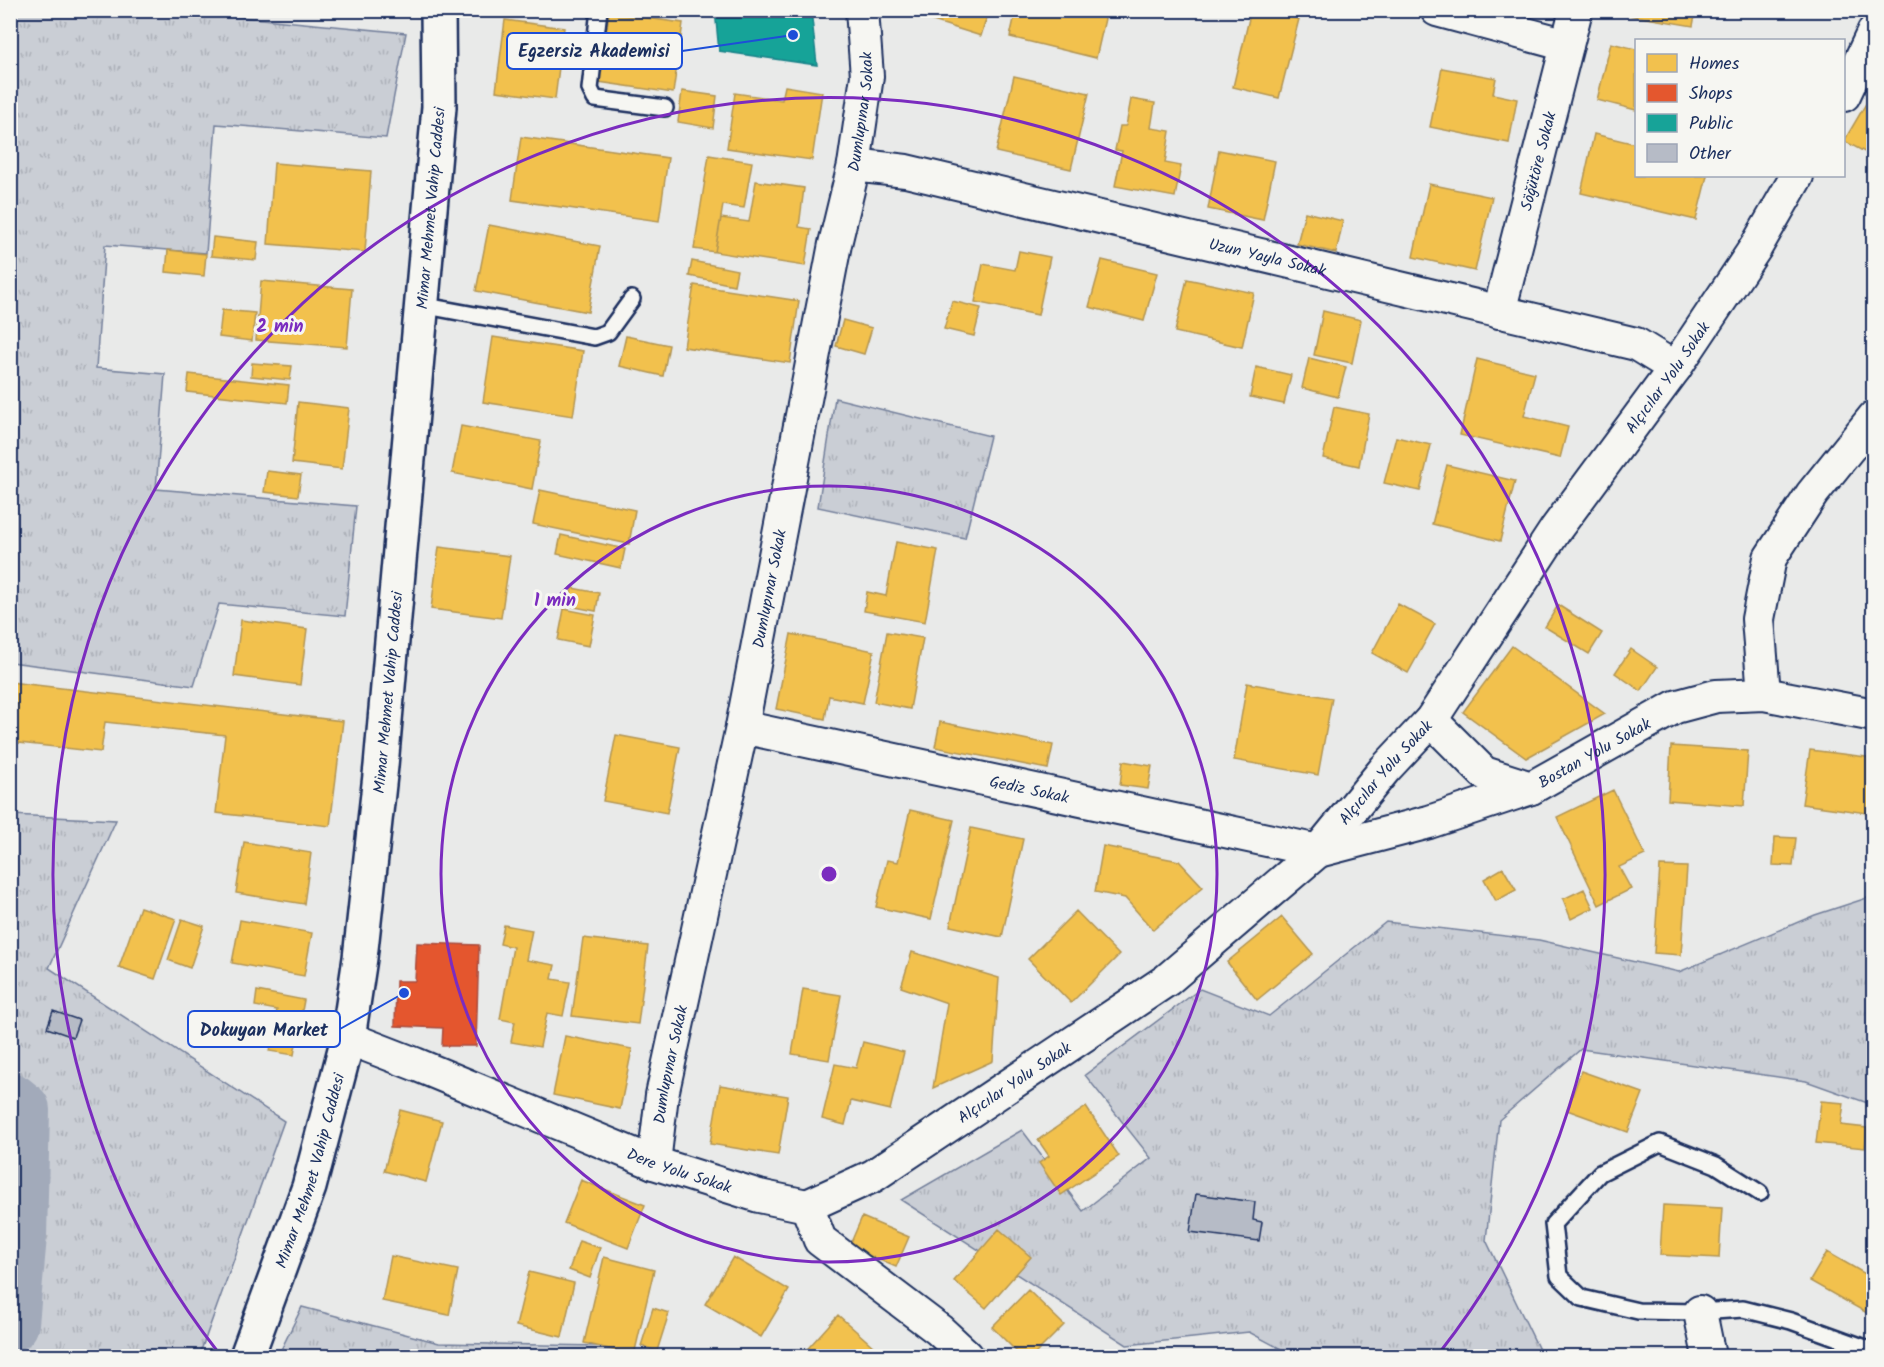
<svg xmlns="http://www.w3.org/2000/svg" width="1884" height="1367" viewBox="0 0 1884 1367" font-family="Kalam,sans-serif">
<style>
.grass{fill:url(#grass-tufts);stroke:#727e9a;stroke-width:1.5}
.homes{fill:#f2c14e;stroke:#b29553;stroke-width:1.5}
.shops{fill:#e4572e;stroke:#a84b3c;stroke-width:1.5}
.public{fill:#17a398;stroke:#188087;stroke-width:1.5}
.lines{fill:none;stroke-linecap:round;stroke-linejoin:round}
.river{stroke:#a2aaba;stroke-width:58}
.building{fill:#b6bbc6;stroke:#1b2f5e;stroke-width:1.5}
.service-casing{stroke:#1b2f5e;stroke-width:20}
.minor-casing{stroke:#1b2f5e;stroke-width:36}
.secondary-casing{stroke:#1b2f5e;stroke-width:38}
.service{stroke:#f6f6f2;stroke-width:15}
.minor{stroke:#f6f6f2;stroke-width:32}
.secondary{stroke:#f6f6f2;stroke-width:33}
.ring{fill:none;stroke:#7b2cbf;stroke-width:3}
.labels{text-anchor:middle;stroke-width:6;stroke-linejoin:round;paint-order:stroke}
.street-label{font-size:16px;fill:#1b2f5e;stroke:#f6f6f2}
.centre{fill:#7b2cbf;stroke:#f6f6f2;stroke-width:3}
.ring-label{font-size:18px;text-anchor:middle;font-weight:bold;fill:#7b2cbf;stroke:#f6f6f2;stroke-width:6;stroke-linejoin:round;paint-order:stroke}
.leader{fill:none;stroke:#1d4ed8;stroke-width:2}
.callout-dot{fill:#1d4ed8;stroke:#f6f6f2;stroke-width:2}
.callout{fill:#f6f6f2;stroke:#1d4ed8;stroke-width:2}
.callout-label{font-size:18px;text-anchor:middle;font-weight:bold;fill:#1b2f5e}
</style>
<defs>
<pattern id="grass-tufts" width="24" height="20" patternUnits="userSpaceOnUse" patternTransform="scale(1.5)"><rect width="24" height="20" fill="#caced5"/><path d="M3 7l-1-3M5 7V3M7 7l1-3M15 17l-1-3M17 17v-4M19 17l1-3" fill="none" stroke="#adb1b9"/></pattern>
</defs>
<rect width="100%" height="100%" fill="#e9eae9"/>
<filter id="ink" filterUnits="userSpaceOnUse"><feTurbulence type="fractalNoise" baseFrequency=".0167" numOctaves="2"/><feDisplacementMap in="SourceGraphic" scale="12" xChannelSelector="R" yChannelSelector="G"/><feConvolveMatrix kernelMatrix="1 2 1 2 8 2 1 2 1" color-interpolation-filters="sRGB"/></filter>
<g filter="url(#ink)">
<path class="grass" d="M11 10 179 11 406 33 386 138 216 124 206 253 105 245 96 368 165 374 156 489 356 506 345 616 219 604 194 686 11 662 10 372 13 340 10 339Z
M835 398 990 436 965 538 818 507Z
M11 815 116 820 49 968 284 1121 199 1356H11Z
M1873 896V1105L1806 1081 1581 1049 1499 1120 1486 1240 1542 1356H1294L1249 1332 1127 1345 901 1200 1022 1130 1083 1211 1151 1158 1085 1075 1200 989 1269 1016 1386 922 1539 940 1679 972 1815 915Z
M302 1307 439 1343 600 1346 679 1356H278Z"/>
<path class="homes" d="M898 10H989L981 36Z
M1016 10H1107L1096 58 1010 37Z
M1251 10H1262L1299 19 1279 98 1233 87Z
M1617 10H1696L1693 26 1616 13Z
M609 13 683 23 673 93 599 82Z
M505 20 564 28 555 99 496 91Z
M1611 43 1636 49V110L1597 100Z
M1442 68 1496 78 1493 94 1517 99 1509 143 1430 127Z
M1014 76 1089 93 1071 169 996 152Z
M785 86 822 92 812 160 727 148 735 93 782 100Z
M1874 90V157L1844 141Z
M682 91 717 96 713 128 678 122Z
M1131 99 1155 103 1151 128 1170 131 1165 163 1181 166 1175 197 1115 186 1122 151 1115 150 1120 126H1126Z
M1594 134 1636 144V176H1707L1696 220 1581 193Z
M521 137 668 158 659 221 512 200Z
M1219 150 1275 161 1263 220 1208 209Z
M709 155 752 162 744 208 723 205 715 252 694 249Z
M274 163 371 171 365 252 268 244Z
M756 181 804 188 799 227 811 229 805 266 715 252 721 218 749 222Z
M1429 184 1492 197 1475 271 1413 257Z
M1305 212 1343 221 1336 253 1297 244Z
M489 225 600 246 588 312 476 291Z
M213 237 258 242 256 260 211 256Z
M168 250 206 254 204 276 166 272Z
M1019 251 1050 257 1038 315 975 302 983 264 1015 270Z
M1102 260 1157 273 1144 321 1089 307Z
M692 261 737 270 734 285 689 276Z
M1187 279 1254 293 1242 347 1175 332Z
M261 281 352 289 347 347 256 340Z
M694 285 799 301 790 363 684 347Z
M952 301 981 308 974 336 944 329Z
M222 310 255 313 252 341 219 337Z
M1323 311 1361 320 1352 363 1314 355Z
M843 320 872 328 864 354 836 346Z
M626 336 669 345 663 376 619 366Z
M493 337 583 351 573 416 483 402Z
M1309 358 1346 367 1338 397 1302 388Z
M1477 359 1535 373 1524 416 1568 427 1560 458 1460 435Z
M252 363 292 366 290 380 251 376Z
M1256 367 1291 375 1284 404 1250 397Z
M189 374 289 385 287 403 187 392Z
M298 402 349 408 342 469 292 463Z
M1334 407 1369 414 1359 466 1323 458Z
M461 426 541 441 532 489 452 473Z
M1396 437 1431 445 1420 491 1384 483Z
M1447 465 1515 481 1500 541 1432 524Z
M267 471 301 475 298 496 264 492Z
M540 490 635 510 629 544 533 524Z
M561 535 625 549 621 568 557 554Z
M896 542 938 550 925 622 864 611 867 592 886 596Z
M439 547 510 556 501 618 431 609Z
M572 588 599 593 596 611 569 606Z
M1398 604 1435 624 1408 673 1372 653Z
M1558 605 1602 633 1589 654 1545 627Z
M564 609 595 615 589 646 558 640Z
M241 620 307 629 300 685 234 676Z
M887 632 923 638 910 709 874 702Z
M791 634 874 651 863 703 829 696 825 719 776 709Z
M1512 646 1605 714 1526 758 1463 712Z
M1631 649 1657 667 1641 691 1615 673Z
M10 682 343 721 330 826 216 813 225 735 105 722 101 752 10 742Z
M1247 683 1332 698 1318 775 1234 760Z
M940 722 1053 745 1048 769 935 747Z
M616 735 680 747 667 813 603 801Z
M1671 746 1748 751 1744 806 1668 800Z
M1810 750 1874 758V814L1802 804Z
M1123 761 1152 766 1148 789 1120 785Z
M1613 790 1645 855 1619 867 1631 889 1599 905 1557 817Z
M910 810 954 820 931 919 876 907 887 860 898 862Z
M971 828 1023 839 1002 937 950 926Z
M1775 837 1796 838 1793 866 1773 865Z
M244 842 311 853 304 904 236 893Z
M1103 846 1179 861 1203 887 1153 930 1125 898 1095 892Z
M1660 866 1687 867 1681 955 1654 953Z
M1503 868 1516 890 1496 901 1484 879Z
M1584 889 1593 908 1571 919 1563 899Z
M140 907 176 919 155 979 119 967Z
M1076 911 1119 955 1071 1003 1028 959Z
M1282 917 1313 954 1257 1000 1227 962Z
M182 919 204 926 190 968 168 960Z
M240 920 312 933 304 976 232 963Z
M504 925 532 930 526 960 555 965 552 979 570 982 563 1016 547 1013 540 1047 511 1042 515 1022 500 1019 513 947 500 944Z
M583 938 648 946 638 1024 572 1016Z
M912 952 999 978 993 1061 933 1088 947 1003 901 987Z
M803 989 841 995 829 1060 792 1054Z
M257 991 304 1000 294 1055 269 1051 277 1010 255 1006Z
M565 1036 632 1049 620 1109 553 1095Z
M863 1042 904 1052 890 1110 851 1101 845 1125 822 1119 835 1064 856 1068Z
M1581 1071 1643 1093 1628 1132 1567 1110Z
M720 1085 788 1096 778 1155 710 1144Z
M1821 1101 1844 1103 1841 1125 1867 1128 1865 1148 1816 1143Z
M1086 1107 1119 1156 1061 1195 1039 1163 1049 1156 1038 1140Z
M400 1110 442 1121 426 1182 384 1171Z
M581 1180 645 1205 628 1248 564 1223Z
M1663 1205 1722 1208 1719 1258 1660 1255Z
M862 1217 909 1237 896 1267 849 1247Z
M999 1229 1031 1257 986 1308 954 1281Z
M579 1241 600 1248 590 1278 569 1270Z
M1827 1252 1874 1279V1317L1810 1281Z
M391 1256 458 1270 449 1315 382 1301Z
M604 1257 654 1270 634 1355 584 1343Z
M733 1257 789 1290 761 1337 705 1304Z
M529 1272 574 1283 562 1337 516 1326Z
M1028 1290 1064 1325 1033 1356H1021L992 1327Z
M653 1308 669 1313 657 1351 641 1346Z
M838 1315 884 1356H801Z"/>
<path class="shops" d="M417 943 479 945 476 1046H442L443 1028 395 1026 396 981H415Z"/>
<path class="public" d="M715 10H811L817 65 719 51Z"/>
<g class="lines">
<path class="river" d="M10 1101 21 1110 18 1236 10 1323"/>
</g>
<path class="building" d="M53 1011 79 1020 73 1037 47 1028Z
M1196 1194 1255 1202 1253 1220 1262 1222 1259 1241 1190 1232Z"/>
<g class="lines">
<defs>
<path id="service" d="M599 10 590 89 595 99 665 108
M421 305 594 337 608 332 632 299
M1760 1193 1716 1165 1660 1143 1600 1173 1553 1224 1559 1276 1582 1298 1638 1311 1700 1312 1743 1309 1791 1321 1874 1351"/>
<g id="minor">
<path d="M1437 10 1567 45"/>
<path d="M1844 95 1874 31"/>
<path id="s1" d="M854 165 906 171 1636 344 1675 368"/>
<path id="s2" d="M1499 312 1576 10"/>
<path d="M1764 694 1758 619 1770 558 1812 494 1874 417"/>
<path d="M1431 720 1484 773 1531 788"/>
<path id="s3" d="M742 727 1318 851 1429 822 1531 788 1675 707 1716 696 1764 694 1874 715"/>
<path id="s4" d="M348 1038 415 1064 654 1163 759 1196 807 1206"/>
<path id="s5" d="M654 1163 662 1095 742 727 835 244 854 165 867 76 862 10"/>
<path id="s6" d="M807 1206 873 1176 1167 980 1318 851 1385 769 1431 720 1556 529 1675 368 1756 247 1797 176"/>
<path d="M807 1206 820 1240 939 1330 967 1356"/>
<path d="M1700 1312 1709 1356"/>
</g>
<g id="secondary">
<path id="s7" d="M247 1356 309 1187 348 1038 360 958 381 766 439 107 438 10"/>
</g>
</defs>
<use href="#service" class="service-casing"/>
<use href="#minor" class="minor-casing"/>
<use href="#secondary" class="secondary-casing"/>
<use href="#service" class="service"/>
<use href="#minor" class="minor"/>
<use href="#secondary" class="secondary"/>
</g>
</g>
<g class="ring">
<circle cx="829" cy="874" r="388"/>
<path d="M218 1352A776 776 0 1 1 1440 1352"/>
</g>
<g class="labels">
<g class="street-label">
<text dy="6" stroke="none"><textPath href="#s5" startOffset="1072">Dumlupınar Sokak</textPath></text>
<text dy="6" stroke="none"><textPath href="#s2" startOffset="156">Söğütöre Sokak</textPath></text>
<text dy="6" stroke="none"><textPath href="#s7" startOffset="1168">Mimar Mehmet Vahip Caddesi</textPath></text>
<text dy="6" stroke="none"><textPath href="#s1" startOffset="424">Uzun Yayla Sokak</textPath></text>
<text dy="6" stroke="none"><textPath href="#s6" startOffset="1214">Alçıcılar Yolu Sokak</textPath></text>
<text dy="6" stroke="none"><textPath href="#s5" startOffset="586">Dumlupınar Sokak</textPath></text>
<text dy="6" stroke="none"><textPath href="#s7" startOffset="682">Mimar Mehmet Vahip Caddesi</textPath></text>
<text dy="6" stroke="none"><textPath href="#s3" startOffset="884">Bostan Yolu Sokak</textPath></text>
<text dy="6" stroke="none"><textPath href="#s6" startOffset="728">Alçıcılar Yolu Sokak</textPath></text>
<text dy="6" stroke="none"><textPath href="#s3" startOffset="294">Gediz Sokak</textPath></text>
<text dy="6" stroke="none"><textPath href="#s5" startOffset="100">Dumlupınar Sokak</textPath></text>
<text dy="6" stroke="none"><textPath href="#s6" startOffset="242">Alçıcılar Yolu Sokak</textPath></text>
<text dy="6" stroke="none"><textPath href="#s7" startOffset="196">Mimar Mehmet Vahip Caddesi</textPath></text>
<text dy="6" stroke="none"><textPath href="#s4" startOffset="357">Dere Yolu Sokak</textPath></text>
</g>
</g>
<circle cx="829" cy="874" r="9" class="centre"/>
<g class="ring-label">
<text x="280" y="332">2 min</text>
<text x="555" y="606">1 min</text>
</g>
<path class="leader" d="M793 35L682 51M404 993L340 1029"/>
<g class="callout-dot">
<circle cx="793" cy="35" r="6"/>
<circle cx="404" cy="993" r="6"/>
</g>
<g class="callout">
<rect x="507" y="33" width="175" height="36" rx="6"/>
<rect x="188" y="1011" width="152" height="36" rx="6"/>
</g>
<g class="callout-label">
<text x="594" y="57">Egzersiz Akademisi</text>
<text x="264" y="1036">Dokuyan Market</text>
</g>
<rect width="1884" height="1367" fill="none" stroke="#f6f6f2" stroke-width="36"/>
<rect x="18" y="18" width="1848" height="1331" fill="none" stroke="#1b2f5e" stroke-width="2" filter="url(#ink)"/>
<rect x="1635" y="39" width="210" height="138" fill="#f6f6f2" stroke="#9ea6b7" stroke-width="1.5"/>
<rect x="1647" y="54" width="30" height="18" fill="#f2c14e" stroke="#9ea6b7" stroke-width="1.5"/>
<text x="1689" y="69" font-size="18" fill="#1b2f5e">Homes</text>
<rect x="1647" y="84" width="30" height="18" fill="#e4572e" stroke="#9ea6b7" stroke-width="1.5"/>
<text x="1689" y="99" font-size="18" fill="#1b2f5e">Shops</text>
<rect x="1647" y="114" width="30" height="18" fill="#17a398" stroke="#9ea6b7" stroke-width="1.5"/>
<text x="1689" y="129" font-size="18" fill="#1b2f5e">Public</text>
<rect x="1647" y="144" width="30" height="18" fill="#b6bbc6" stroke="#9ea6b7" stroke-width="1.5"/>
<text x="1689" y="159" font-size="18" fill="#1b2f5e">Other</text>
</svg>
